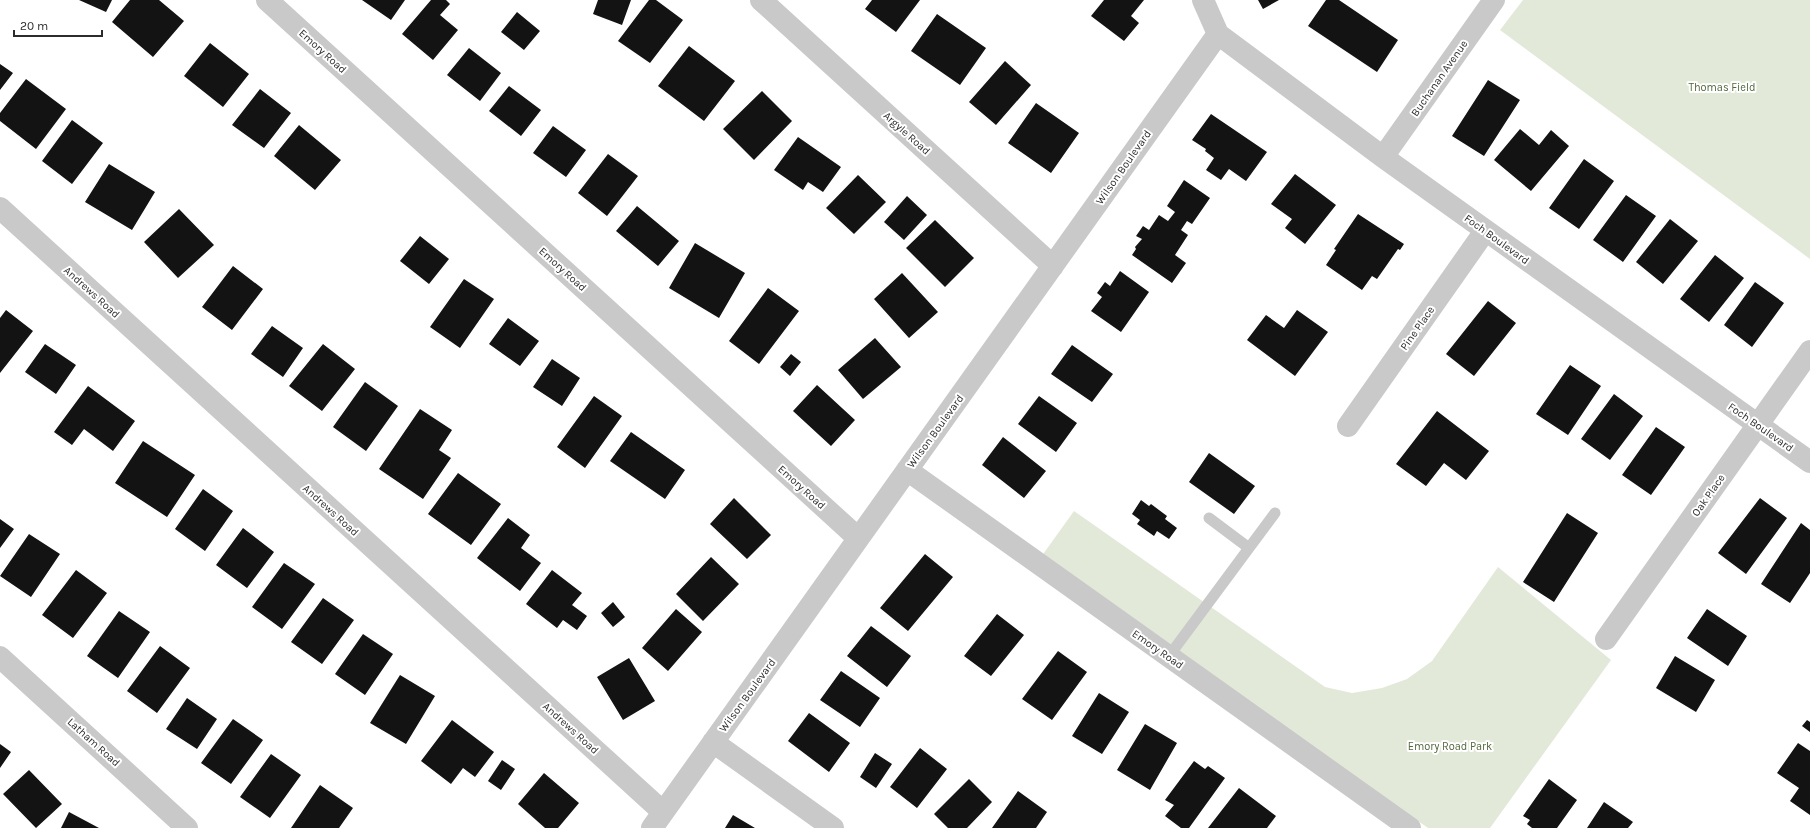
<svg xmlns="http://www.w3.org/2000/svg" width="1810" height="828" viewBox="0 0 1810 828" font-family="Karla,sans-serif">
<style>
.green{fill:#e3e9d9}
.building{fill:#131313}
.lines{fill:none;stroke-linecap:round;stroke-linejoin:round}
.service{stroke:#c9c9c9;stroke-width:11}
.minor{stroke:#c9c9c9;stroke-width:22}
.labels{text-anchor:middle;stroke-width:4;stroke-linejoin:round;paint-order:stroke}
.street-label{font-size:11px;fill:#2c2c2c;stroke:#fff}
.park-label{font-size:11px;fill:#51663b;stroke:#fff}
</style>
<rect width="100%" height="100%" fill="#fff"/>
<path class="green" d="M1523 0H1810V259L1500 30Z
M1074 511 1325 687 1352 693 1382 688 1407 679 1432 661 1498 567 1611 660 1490 828H1428L1041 557Z"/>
<path class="building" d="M79 0H112L106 12Z
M130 0H159L184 21 153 57 112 22Z
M362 0H405L391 20Z
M431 0H446L450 4 440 15 458 30 433 60 402 34Z
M598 0H631L622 25 593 14Z
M649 0H656L683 20 650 63 618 41Z
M872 0H920L896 32 865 9Z
M1104 0H1144L1131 16 1139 23 1124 41 1091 16Z
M1258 0H1279L1263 9Z
M1326 0H1339L1398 40 1377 72 1308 26Z
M517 12 540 31 524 50 501 32Z
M937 14 986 48 960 85 911 51Z
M210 43 249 74 223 107 184 76Z
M689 46 735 81 704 121 658 86Z
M469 48 501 73 480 101 447 75Z
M1005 61 1031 85 996 125 969 102Z
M0 64 13 73 0 90Z
M26 79 66 109 36 149 0 121V113Z
M1488 80 1520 100 1484 156 1452 136Z
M509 86 541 110 521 136 489 111Z
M260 89 291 113 264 148 232 125Z
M762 91 792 121 754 160 723 129Z
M1036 103 1079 133 1051 173 1008 143Z
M1211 114 1267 152 1246 181 1229 169 1221 180 1206 170 1214 158 1205 151 1206 149 1192 140Z
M72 120 103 143 72 184 42 161Z
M299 125 341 160 315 190 274 156Z
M553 126 586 150 566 177 533 153Z
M1520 129 1539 145 1551 130 1569 146 1531 191 1494 160Z
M798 137 841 167 823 192 808 182 803 190 774 170Z
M608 154 638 176 607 216 578 193Z
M1584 159 1614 181 1579 229 1549 208Z
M109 164 155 192 132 230 85 202Z
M1295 174 1336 205 1305 244 1285 228 1292 219 1271 204Z
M858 175 886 202 854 234 826 208Z
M1184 180 1210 198 1192 224 1187 221 1181 230 1188 235 1175 255 1186 263 1172 283 1132 255 1136 249 1135 247 1142 239 1136 236 1143 226 1149 230 1159 215 1168 221 1175 212 1167 206Z
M1626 195 1656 216 1623 262 1593 240Z
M907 196 927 215 904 240 884 222Z
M637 206 679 241 658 266 616 231Z
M179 209 214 245 178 278 144 242Z
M1358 214 1404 244 1400 250 1398 249 1377 279 1372 276 1362 290 1326 265 1336 250 1334 249Z
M1670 219 1698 241 1663 284 1636 262Z
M935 220 974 258 945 287 906 248Z
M420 236 449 259 429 284 400 261Z
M695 243 745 273 719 318 669 288Z
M1715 255 1744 278 1709 322 1680 299Z
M233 266 263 289 232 330 202 307Z
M1120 271 1149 292 1121 332 1091 311 1102 297 1097 293 1105 282 1110 286Z
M902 273 938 312 909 338 874 299Z
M464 279 494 299 460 348 430 327Z
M1755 282 1784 303 1752 347 1724 325Z
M768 288 799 311 759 364 729 341Z
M1488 301 1516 323 1474 376 1446 354Z
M6 310 33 331 0 373V318Z
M1297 310 1328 332 1295 376 1247 340 1266 315 1284 328Z
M508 318 539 341 520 366 489 344Z
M272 326 303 348 283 377 251 354Z
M875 338 901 367 863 399 838 370Z
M45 344 76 365 56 394 25 372Z
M323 344 355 369 322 411 289 386Z
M1072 345 1113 374 1092 402 1051 374Z
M791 354 801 362 790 376 780 367Z
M552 359 580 378 562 406 533 387Z
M1570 365 1601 386 1568 435 1536 414Z
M365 382 398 406 366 451 333 427Z
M817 385 855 420 831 446 793 411Z
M88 386 135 421 113 451 84 429 72 445 54 432Z
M1614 394 1643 416 1610 460 1581 439Z
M594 396 622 416 585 468 557 447Z
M1039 396 1077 423 1056 452 1018 424Z
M420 409 452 430 439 450 451 458 423 499 379 469Z
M1437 411 1489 451 1466 480 1444 463 1426 486 1396 464Z
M1656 427 1685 447 1651 495 1622 475Z
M631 432 685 470 665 499 610 461Z
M1003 437 1046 471 1024 498 982 465Z
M143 441 195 475 167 517 115 483Z
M1209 453 1255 486 1234 514 1189 482Z
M458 473 501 504 471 545 428 514Z
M203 489 233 511 205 551 175 529Z
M734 498 771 535 747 559 710 524Z
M1760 498 1787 518 1746 574 1718 553Z
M1141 500 1149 506 1151 504 1167 516 1165 519 1177 528 1169 539 1157 531 1154 536 1137 524 1140 520 1132 514Z
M1567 513 1598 533 1554 602 1523 582Z
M508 518 530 535 521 548 541 563 520 591 477 558Z
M0 519 14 529 0 548Z
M1801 523 1810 530V573L1790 603 1761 584Z
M243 528 274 552 247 588 216 565Z
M29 534 60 554 31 597 0 576Z
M925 554 953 577 908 631 880 608Z
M711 557 739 584 703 621 676 594Z
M284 563 315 584 282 629 252 607Z
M76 570 107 593 73 638 42 615Z
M552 570 582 593 572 605 587 616 577 630 563 620 557 628 526 604Z
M323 598 354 620 322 664 291 642Z
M613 602 625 617 613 627 601 613Z
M676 609 702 632 668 671 642 648Z
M1707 609 1747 636 1728 666 1687 638Z
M119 611 150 632 118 678 87 656Z
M997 614 1024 635 991 676 964 656Z
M871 626 911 656 887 687 847 656Z
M363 634 393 654 365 695 335 674Z
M160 646 190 668 157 713 127 691Z
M1058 651 1087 672 1052 720 1022 699Z
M1675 656 1715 680 1696 712 1656 688Z
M629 658 655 701 623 720 597 677Z
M841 671 880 698 860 727 820 700Z
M400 675 435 696 406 744 370 723Z
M1099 693 1129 712 1102 754 1072 736Z
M187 698 217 719 197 749 166 729Z
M809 713 850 743 829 772 788 741Z
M233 719 263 740 231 784 201 763Z
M452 720 494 752 475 777 463 768 451 784 421 761Z
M1807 720 1810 722V732L1802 726Z
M1145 724 1177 743 1150 790 1117 770Z
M1798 743 1810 751V815L1790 801 1799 788 1777 773Z
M0 744 11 752 0 768Z
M920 748 947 769 917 808 890 787Z
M875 753 892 764 876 788 860 777Z
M271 754 301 775 270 818 240 797Z
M502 760 515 769 501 790 488 781Z
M1194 761 1205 769 1208 766 1225 778 1189 828H1181L1165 816 1174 805 1165 800Z
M29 770 62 804 36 828 3 794Z
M544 773 579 803 558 828H545L518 804Z
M969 779 992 802 967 828H948L934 814Z
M1549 779 1577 800 1557 828H1532L1527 824 1530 820 1523 816Z
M320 785 353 808 339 828H291Z
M1239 788 1276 816 1267 828H1208Z
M1018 791 1047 812 1036 828H992Z
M1604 802 1633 822 1628 828H1587Z
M69 812 99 828H61Z
M733 815 755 828H725Z"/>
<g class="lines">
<path class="service" d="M1249 548 1275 513
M1169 656 1249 548 1209 518"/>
<path class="minor" d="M267 0 858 538
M761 0 1053 266
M1203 0 1218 34 1383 157 1810 462
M1383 157 1494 0
M0 208 663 812
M1348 426 1485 231
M907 470 1410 828
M1606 639 1810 351
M0 657 187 828
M713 742 833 828
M652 828 1218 34"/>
</g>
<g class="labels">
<g class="street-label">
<text transform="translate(323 51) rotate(42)" y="4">Emory Road</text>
<text transform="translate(1439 78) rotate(-55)" y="4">Buchanan Avenue</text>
<text transform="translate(907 133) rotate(42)" y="4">Argyle Road</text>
<text transform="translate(1123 167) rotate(-55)" y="4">Wilson Boulevard</text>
<text transform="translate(1497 239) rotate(36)" y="4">Foch Boulevard</text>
<text transform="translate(563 269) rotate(42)" y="4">Emory Road</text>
<text transform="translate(92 292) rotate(42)" y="4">Andrews Road</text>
<text transform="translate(1417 328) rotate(-55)" y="4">Pine Place</text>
<text transform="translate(1761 427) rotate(35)" y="4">Foch Boulevard</text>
<text transform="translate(935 431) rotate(-54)" y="4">Wilson Boulevard</text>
<text transform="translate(802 487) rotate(42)" y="4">Emory Road</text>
<text transform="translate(1708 495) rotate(-55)" y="4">Oak Place</text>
<text transform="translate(331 510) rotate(42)" y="4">Andrews Road</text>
<text transform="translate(1158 649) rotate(35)" y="4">Emory Road</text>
<text transform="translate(747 695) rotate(-54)" y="4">Wilson Boulevard</text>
<text transform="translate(571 728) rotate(42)" y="4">Andrews Road</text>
<text transform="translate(94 742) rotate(42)" y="4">Latham Road</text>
</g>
<g class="park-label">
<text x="1722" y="91">Thomas Field</text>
<text x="1450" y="750">Emory Road Park</text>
</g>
</g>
<path d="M14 30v6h88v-6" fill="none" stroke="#2c2c2c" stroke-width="2"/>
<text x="20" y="30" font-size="12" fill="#2c2c2c" stroke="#ffffff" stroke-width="3" paint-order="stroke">20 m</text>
</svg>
